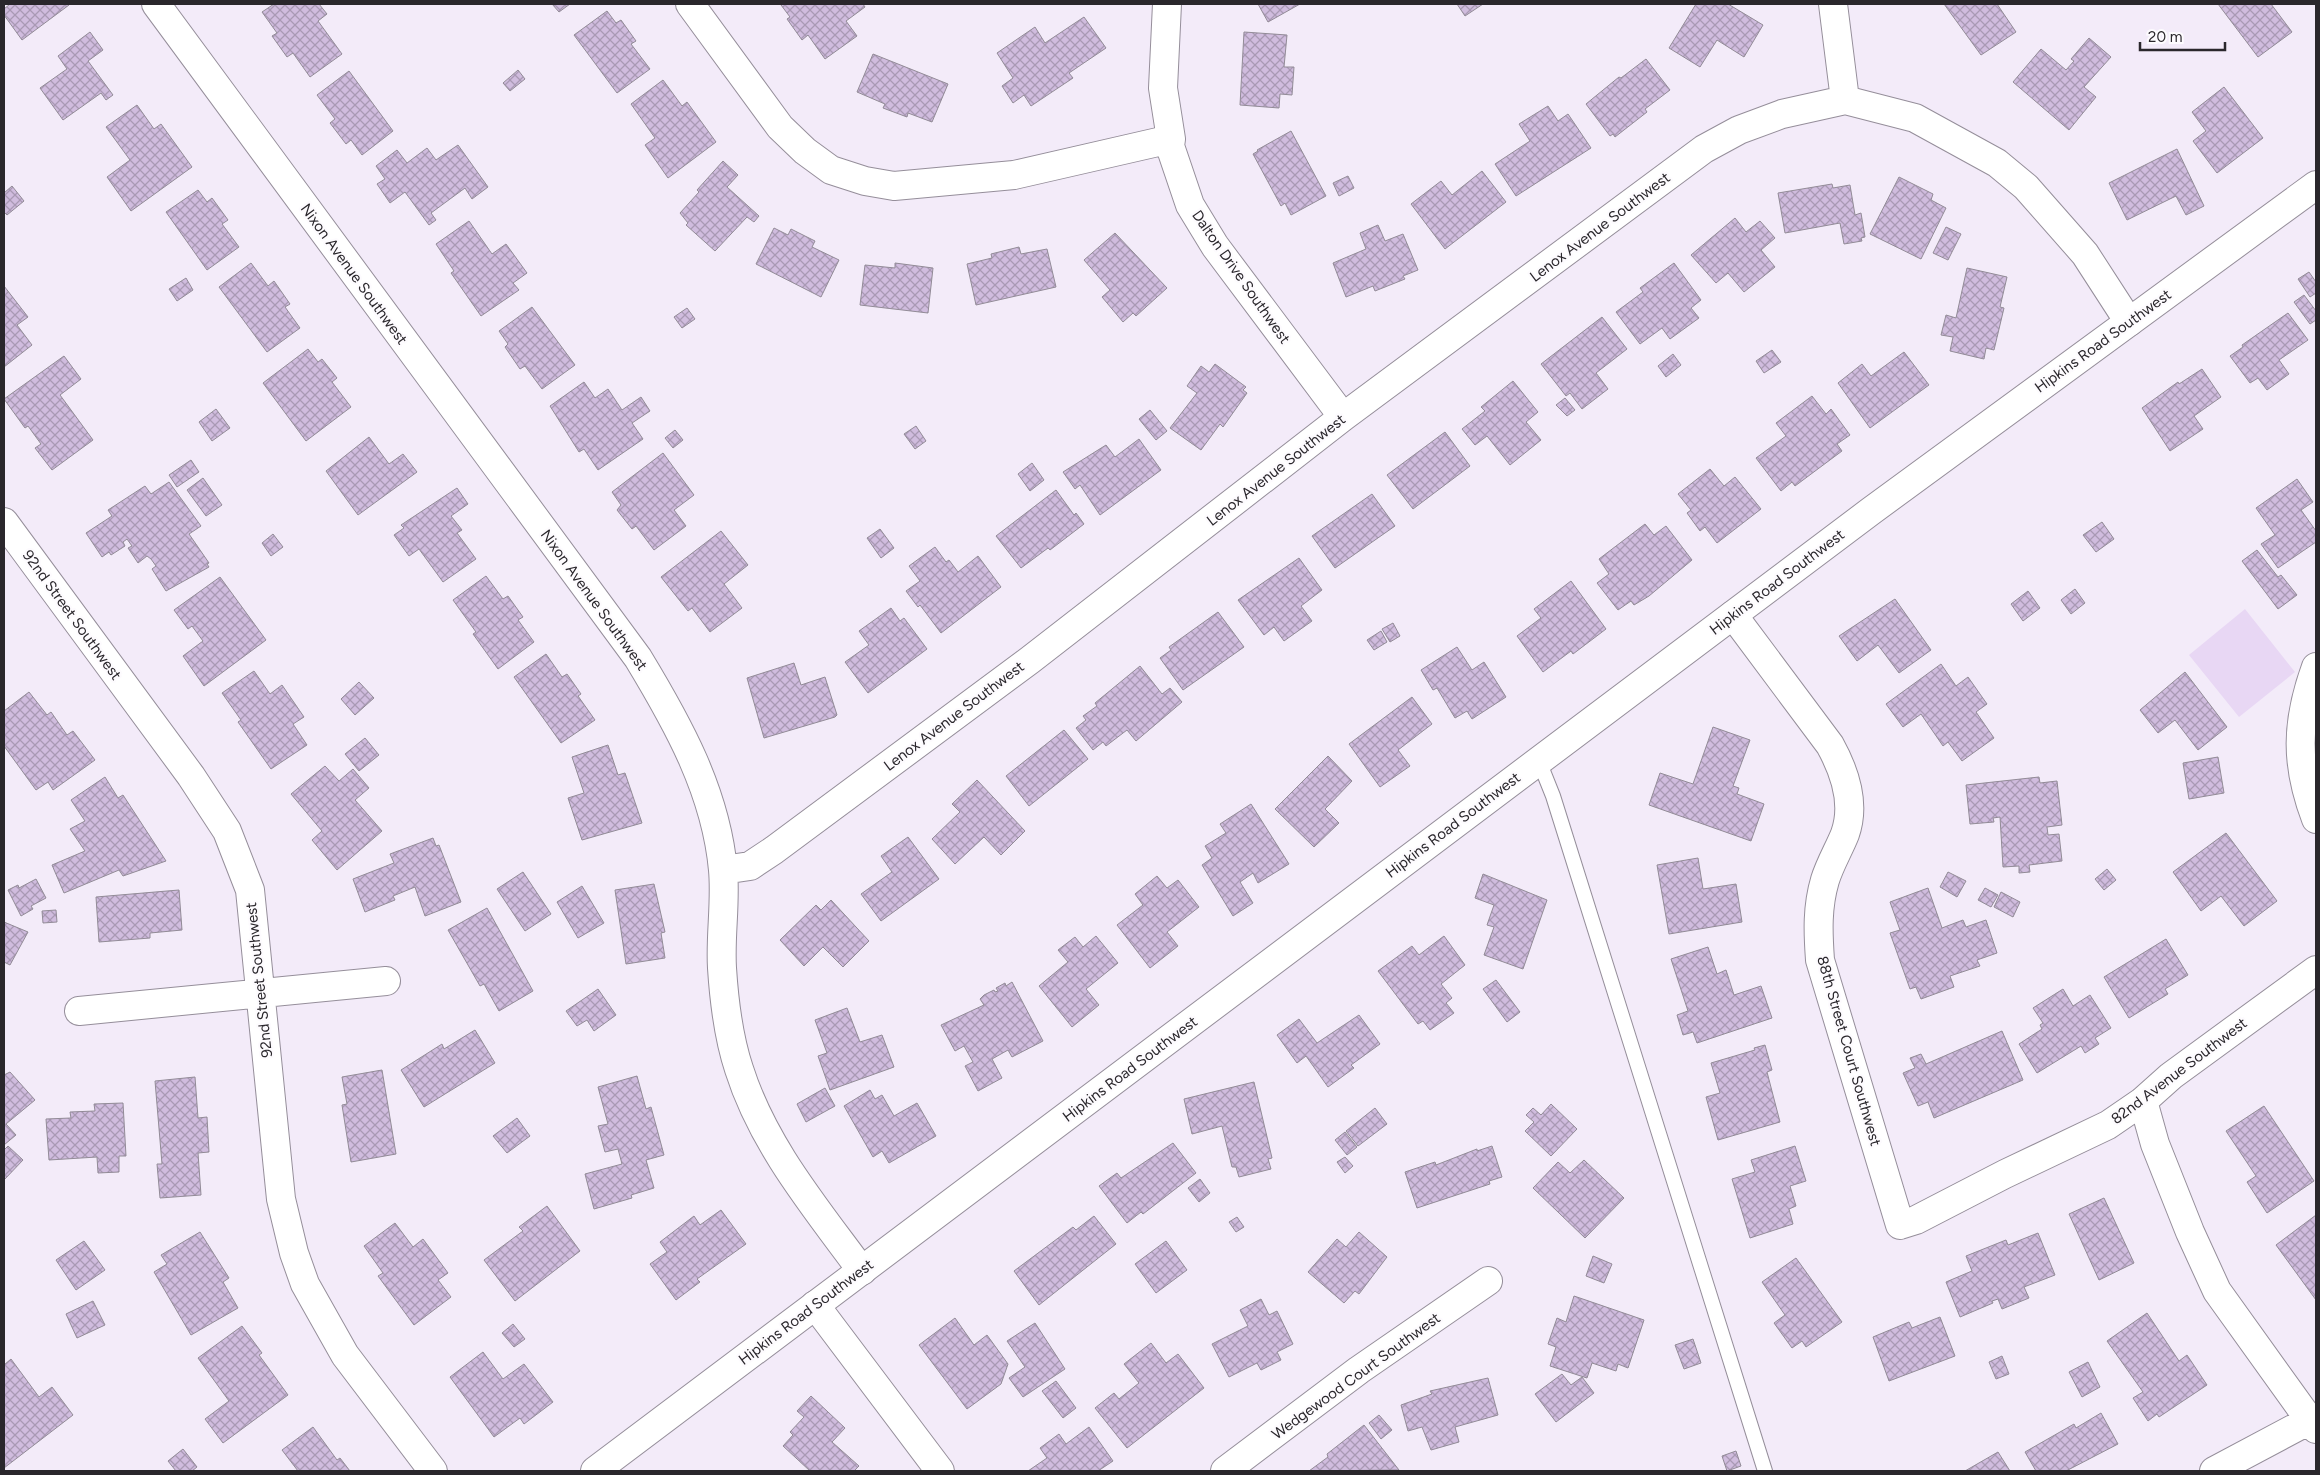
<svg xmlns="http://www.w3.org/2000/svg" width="2320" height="1475" viewBox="0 0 2320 1475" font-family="Figtree,sans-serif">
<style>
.green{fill:#e8d7f4}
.building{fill:url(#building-cross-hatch);stroke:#928b97}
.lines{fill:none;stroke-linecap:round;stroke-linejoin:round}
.lane-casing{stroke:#958e9a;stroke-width:16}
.street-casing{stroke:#958e9a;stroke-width:30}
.secondary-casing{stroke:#958e9a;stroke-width:30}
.lane{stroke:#fff;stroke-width:14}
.street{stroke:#fff;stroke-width:28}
.secondary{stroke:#fff;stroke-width:28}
.labels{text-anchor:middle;stroke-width:4.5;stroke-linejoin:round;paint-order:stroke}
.street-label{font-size:15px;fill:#2a272c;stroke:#fdfbfe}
</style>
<defs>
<pattern id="building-cross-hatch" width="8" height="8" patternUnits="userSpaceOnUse" patternTransform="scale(1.25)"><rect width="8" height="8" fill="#d0bcde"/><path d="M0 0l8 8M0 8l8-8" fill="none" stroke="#a999b4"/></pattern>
</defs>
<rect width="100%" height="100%" fill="#f3ebf9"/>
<path class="green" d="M2245 609 2295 672 2239 717 2189 655Z"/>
<path class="building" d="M10 4H68L69 5 22 40 4 15V9Z
M274 4H319L327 14 318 21 342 54 310 77 293 53 287 57 272 36 277 33 262 12Z
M552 4H570L559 12Z
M783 4H863L865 7 846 21 857 36 825 59 808 35 802 40 787 19 790 17 781 5Z
M1258 4H1300L1268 22Z
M1457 4H1483L1465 16Z
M1696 4H1728L1763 25 1744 57 1717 40 1700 67 1669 48Z
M1944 4H1997L2016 32 1981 55Z
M2218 4H2271L2292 32 2258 57Z
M607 11 616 23 621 20 636 41 631 44 650 69 617 93 574 35Z
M1084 17 1106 48 1069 73 1073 78 1031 106 1024 95 1013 103 1002 86 1013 78 997 53 1035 27 1045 43Z
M90 32 103 50 88 61 113 95 106 100 101 93 63 120 40 88 67 69 58 56Z
M1244 32 1287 35 1284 67H1294L1292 95 1280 94 1279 108 1240 105Z
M2089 38 2111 57 2084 87 2096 97 2069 130 2013 82 2041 49 2066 70 2074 61 2071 59Z
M873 54 948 84 932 122 908 113 907 117 883 108 885 104 857 92Z
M1646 59 1670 90 1645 109 1647 112 1615 137 1613 134 1610 136 1586 104 1619 77 1621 78Z
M518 70 525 79 510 91 503 83Z
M349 71 393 131 362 155 351 140 346 144 330 123 335 119 317 95Z
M663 80 682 106 687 102 716 142 668 178 645 145 655 138 631 104Z
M2224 87 2263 138 2217 173 2193 141 2206 131 2192 112Z
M137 105 154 129 161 124 192 167 131 211 107 177 130 160 106 127Z
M1548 106 1558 121 1568 114 1591 148 1516 196 1495 164 1530 141 1519 124Z
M1291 131 1326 196 1291 215 1285 203 1281 206 1253 154 1258 151 1257 150Z
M458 145 488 187 472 199 465 188 431 213 436 220 429 225 405 192 390 203 377 184 385 179 376 166 397 150 407 163 427 148 436 160Z
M2177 149 2204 206 2186 215 2176 196 2127 220 2109 183Z
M723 161 738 175 727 187 759 216 754 222 747 217 715 251 686 225 688 223 680 213 699 192 697 190Z
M1482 171 1506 202 1445 249 1411 204 1441 181 1452 195Z
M1348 176 1354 188 1339 196 1333 183Z
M1899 177 1933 194 1931 200 1946 208 1921 259 1870 234Z
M1832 184 1833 188 1850 185 1855 215 1861 213 1865 237 1861 238 1862 241 1844 244 1840 223 1785 233 1778 193Z
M12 186 24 201 7 215 4 212V193Z
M198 190 207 202 212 198 228 220 222 224 239 247 207 270 166 212Z
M1735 218 1746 232 1760 221 1775 238 1761 250 1775 267 1744 292 1728 273 1716 283 1691 255Z
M469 221 492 254 506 244 527 273 513 283 519 290 481 316 451 273 454 271 436 244Z
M1378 225 1385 241 1403 234 1418 270 1403 276 1405 279 1375 291 1373 286 1346 297 1333 263 1366 249 1360 233Z
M1946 227 1961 234 1948 260 1933 253Z
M774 228 788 235 791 229 815 241 812 247 839 260 821 297 756 264Z
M1115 233 1167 288 1136 316 1133 313 1123 322 1102 297 1110 290 1084 260Z
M1019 247 1021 254 1047 249 1056 287 976 305 967 264 992 258 991 254Z
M251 263 268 286 274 281 290 304 285 307 300 328 267 352 219 287Z
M895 263 933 268 928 313 860 305 865 265 895 268Z
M1674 263 1701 300 1691 308 1699 318 1670 339 1662 328 1640 344 1616 312 1643 292 1640 288Z
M1967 268 2007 277 2000 307 2004 308 1994 350 1986 348 1984 359 1950 351 1953 337 1941 335 1946 315 1956 318Z
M2309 272 2316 282V293L2310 297 2298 279Z
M186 278 193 290 177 301 169 289Z
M4 286 28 317 17 325 32 345 4 367Z
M2304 295 2316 311V320L2310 324 2294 302Z
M532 307 575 365 542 389 525 366 520 369 505 347 508 344 499 331Z
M687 308 695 319 682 328 674 317Z
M2288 313 2308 340 2279 360 2289 374 2267 390 2258 378 2250 383 2230 356 2243 347 2242 345Z
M1602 317 1627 349 1596 373 1608 389 1582 409 1570 393 1566 396 1541 364Z
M308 349 318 362 322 359 337 378 332 382 351 407 306 441 263 383Z
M1772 350 1781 362 1764 373 1756 361Z
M1904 352 1929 385 1870 428 1838 383 1862 364 1871 376Z
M1673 354 1681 365 1666 377 1658 366Z
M64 356 81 379 60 395 93 440 52 470 35 448 41 444 28 426 25 428 4 399Z
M1215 364 1246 387 1243 390 1247 393 1223 427 1220 424 1201 450 1170 428 1197 393 1187 386 1201 366 1209 372Z
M2202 369 2221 397 2194 416 2203 429 2170 451 2142 408 2178 382 2179 384Z
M1513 381 1538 412 1526 422 1541 440 1510 465 1487 436 1475 445 1462 429 1485 411 1481 407Z
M584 382 595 398 608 389 622 410 641 397 650 411 632 423 643 439 598 470 584 449 579 452 550 406Z
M1812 396 1826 414 1831 409 1850 435 1837 444 1842 451 1795 486 1792 482 1781 491 1756 458 1786 436 1776 423Z
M1565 398 1575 410 1567 416 1556 405Z
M216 409 230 428 212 441 199 422Z
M1150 410 1167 431 1156 440 1139 419Z
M916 426 926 441 915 449 904 434Z
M675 430 683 440 673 448 665 438Z
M1445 432 1470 466 1413 509 1387 475Z
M369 437 389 464 403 454 417 472 358 515 326 471Z
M1139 439 1161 470 1100 515 1080 485 1075 489 1063 472 1106 445 1115 457Z
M663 453 694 495 674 510 686 526 654 550 636 526 632 529 617 510 621 505 612 492Z
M191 460 199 472 177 487 169 475Z
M1032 463 1044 480 1030 491 1018 474Z
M1710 469 1724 486 1735 477 1761 509 1717 543 1705 527 1700 531 1687 513 1691 510 1678 494Z
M203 478 222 505 206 516 187 490Z
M2297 479 2313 502 2301 510 2316 531V542L2278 568 2261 544 2275 535 2256 508Z
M169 482 201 526 189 534 209 563 207 564 209 567 166 591 152 569 156 566 151 559 147 556 138 563 128 548 132 546 127 539 123 542 125 546 111 555 109 552 102 557 86 533 112 516 108 510 145 486 151 494Z
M457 488 468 504 451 516 462 530 457 533 476 559 443 582 419 549 409 556 394 535 404 528 401 525Z
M1056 490 1074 515 1076 513 1084 524 1050 550 1048 548 1021 568 996 536Z
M1372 494 1395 526 1335 568 1312 536Z
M2102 522 2114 539 2096 552 2083 535Z
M1645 524 1654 535 1666 526 1692 560 1649 596 1634 605 1631 601 1618 610 1597 583 1609 574 1599 559Z
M880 529 894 548 881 558 867 538Z
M721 531 748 565 724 584 742 608 710 632 692 608 688 611 661 577Z
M273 534 283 547 271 556 262 543Z
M935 547 946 562 949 560 958 572 978 556 1001 587 941 633 920 605 918 607 906 591 920 581 909 566Z
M2257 550 2278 577 2281 575 2297 595 2278 609 2242 561Z
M1299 558 1322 590 1301 606 1312 621 1284 641 1274 627 1264 635 1238 600Z
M486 576 503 599 508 596 523 617 518 620 534 642 498 669 473 634 476 632 453 600Z
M220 577 266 640 204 686 183 656 203 641 192 626 188 629 174 610Z
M1571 581 1606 629 1573 654 1571 651 1543 672 1517 636 1541 618 1534 609Z
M2075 589 2085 603 2071 614 2061 600Z
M2028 591 2040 608 2023 621 2011 604Z
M1895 599 1931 650 1899 673 1878 645 1857 661 1839 636Z
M891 608 900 621 904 618 927 649 868 693 845 662 869 645 859 631Z
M1218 612 1244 647 1183 690 1160 658 1171 650 1169 647Z
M1393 623 1400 636 1390 642 1382 629Z
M1381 631 1387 642 1374 650 1367 640Z
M1457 647 1472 670 1484 662 1506 697 1472 719 1467 711 1455 718 1437 688 1433 690 1421 670Z
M546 654 562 677 567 674 581 694 578 696 595 720 561 743 514 677Z
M794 663 801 685 825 677 837 715 835 717 764 738 747 678Z
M1941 664 1956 686 1968 677 1987 704 1976 712 1994 738 1962 761 1948 742 1943 746 1921 714 1903 727 1886 704Z
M1140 666 1162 694 1170 688 1182 702 1136 741 1127 730 1106 746 1103 742 1093 750 1076 728 1086 720 1083 716 1097 706 1095 703Z
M254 671 270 694 282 685 304 717 293 724 307 745 271 769 238 722 241 720 222 693Z
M2185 672 2227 727 2198 750 2175 720 2158 733 2140 710Z
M359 682 374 698 355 715 341 699Z
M29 692 47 715 51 712 67 735 73 731 95 760 53 790 48 782 36 790 4 746V711Z
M1412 697 1432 724 1398 750 1410 766 1380 787 1349 744Z
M1713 727 1750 740 1733 786 1739 788 1737 794 1764 804 1751 841 1649 805 1660 773 1693 784Z
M1064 730 1088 759 1029 806 1006 776Z
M365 738 379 755 359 771 345 754Z
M608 745 618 775 625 773 642 823 582 840 568 798 584 793 572 757Z
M1328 756 1352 781 1325 809 1339 823 1314 847 1275 809Z
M2218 757 2224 793 2189 799 2183 763Z
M325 766 339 781 353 769 369 788 355 800 382 831 337 870 312 840 322 831 291 794Z
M105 777 118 798 123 795 166 861 123 876 119 870 64 893 52 865 85 851 70 829 85 821 71 800Z
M2039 777 2040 783 2057 781 2062 825 2047 827 2048 835 2059 834 2062 861 2029 865 2030 872 2019 873V866L2003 867 2000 817 1993 818 1994 822 1970 824 1966 785Z
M977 780 1025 831 1001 855 984 837 955 864 932 839 960 812 952 804Z
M1251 804 1289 864 1258 883 1253 873 1240 882 1253 903 1233 916 1202 865 1212 858 1205 846 1226 833 1220 824Z
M2226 833 2277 901 2244 926 2221 896 2201 911 2173 872Z
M908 837 939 879 881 921 861 894 892 872 881 856Z
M433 838 436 846 439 845 461 902 425 916 415 887 393 896 395 900 365 912 353 879 394 863 390 854Z
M1698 858 1703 889 1736 884 1742 922 1669 934 1657 865Z
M2107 869 2116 880 2104 890 2095 879Z
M523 872 551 914 525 931 497 889Z
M1948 872 1966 881 1957 897 1940 887Z
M1483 874 1547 900 1523 969 1484 955 1494 927 1487 925 1494 905 1475 898Z
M1157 876 1167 888 1178 880 1199 907 1167 932 1178 946 1150 968 1117 925 1143 905 1135 894Z
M36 879 46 898 31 906 33 909 21 916 8 890 18 885 19 888Z
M654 884 665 932 661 933 665 958 626 964 615 890Z
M582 886 604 923 578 938 557 902Z
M1928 888 1942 928 1963 920 1966 927 1986 920 1997 953 1977 960 1980 966 1950 976 1954 987 1921 999 1916 987 1910 989 1890 933 1900 930 1890 902Z
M1985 888 1998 895 1991 907 1978 900Z
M179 890 182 930 150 933V938L99 942 96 897Z
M2001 892 2020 902 2013 917 1994 907Z
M831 900 869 941 843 967 823 947 804 966 780 940 816 905 821 910Z
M487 908 533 991 499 1011 484 984 480 986 448 930Z
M56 910 57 922 43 923 42 911Z
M4 922 28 932 10 965 4 962Z
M1096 936 1118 963 1086 989 1099 1005 1072 1027 1039 986 1068 962 1058 950 1075 937 1083 947Z
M1444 936 1465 965 1441 984 1452 998 1446 1003 1454 1013 1430 1030 1423 1021 1418 1024 1378 971 1412 946 1419 955Z
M2166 939 2188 975 2165 989 2168 994 2129 1018 2104 977Z
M1708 947 1717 974 1726 970 1734 995 1761 986 1772 1018 1697 1043 1693 1032 1683 1035 1677 1015 1688 1011 1671 959Z
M1496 980 1520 1012 1507 1022 1483 989Z
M1012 982 1043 1041 1012 1057 1008 1050 992 1059 1002 1078 978 1091 965 1066 973 1062 964 1046 955 1051 941 1025 984 1005 980 999 984 995 994 990 995 992 998 991 996 988 1005 983 1006 986Z
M598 989 616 1015 594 1031 587 1020 577 1026 566 1011Z
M2063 989 2073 1006 2090 995 2111 1028 2095 1038 2099 1044 2085 1053 2081 1046 2037 1073 2019 1044 2042 1029 2040 1025 2043 1023 2033 1008Z
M847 1008 860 1042 882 1035 894 1067 830 1090 818 1056 827 1053 815 1020Z
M1359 1015 1380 1044 1351 1065 1354 1068 1328 1087 1306 1056 1297 1063 1277 1035 1299 1019 1317 1043Z
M475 1030 495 1063 424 1107 401 1070 442 1044 444 1049Z
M2002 1031 2023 1080 1934 1118 1928 1102 1918 1106 1903 1073 1915 1068 1910 1058 1921 1054 1926 1064Z
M1765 1045 1772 1070 1767 1072 1780 1122 1718 1140 1706 1097 1720 1093 1711 1063 1755 1050 1754 1048Z
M382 1070 396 1154 351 1162 342 1105 347 1104 342 1077Z
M10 1072 35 1100 6 1124 16 1135 4 1145V1075Z
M637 1076 646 1109 651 1107 664 1155 646 1160 654 1188 631 1195 632 1198 594 1209 585 1174 622 1164 618 1149 605 1152 598 1126 608 1124 598 1087Z
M195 1077 198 1118 207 1117 209 1152 198 1153 201 1195 160 1198 157 1164H162L155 1081Z
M1254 1082 1272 1158 1268 1159 1271 1169 1239 1177 1236 1167H1232L1222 1126 1192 1134 1184 1099Z
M825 1088 835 1106 806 1122 797 1104Z
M870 1090 875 1099 882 1095 894 1116 917 1103 936 1136 889 1163 882 1151 873 1157 844 1106Z
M123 1103 126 1156H119V1172L98 1173 97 1157 49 1160 46 1119 71 1118 70 1112 95 1111 94 1104Z
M1551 1104 1577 1129 1551 1156 1525 1131 1534 1122 1526 1115 1533 1108 1541 1115Z
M2264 1106 2314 1181 2267 1213 2247 1182 2256 1176 2226 1131Z
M1375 1108 1387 1124 1358 1146 1346 1131Z
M517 1118 530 1136 507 1153 493 1136Z
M1345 1132 1357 1147 1347 1155 1335 1140Z
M1173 1143 1196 1173 1143 1214 1141 1212 1127 1223 1099 1186 1117 1173 1121 1178Z
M8 1146 23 1160 4 1180V1150Z
M1492 1146 1502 1177 1489 1181 1490 1184 1417 1208 1405 1172 1435 1162 1436 1165 1477 1149V1151Z
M1795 1146 1806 1181 1790 1186 1796 1206 1789 1209 1793 1224 1750 1238 1732 1179 1755 1172 1751 1160Z
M1345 1157 1353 1166 1345 1173 1337 1162Z
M1584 1160 1624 1198 1585 1238 1533 1188 1558 1162 1570 1173Z
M1200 1179 1210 1193 1199 1202 1188 1188Z
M2104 1198 2134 1263 2099 1280 2069 1214Z
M547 1206 580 1251 515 1301 484 1260 523 1231 519 1227Z
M721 1210 746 1244 697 1279 700 1282 676 1300 650 1264 667 1252 660 1242 694 1216 700 1225Z
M2316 1215V1300L2276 1245Z
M1094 1216 1116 1244 1039 1305 1014 1271 1073 1227 1076 1230Z
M1237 1217 1244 1227 1236 1232 1229 1222Z
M395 1223 413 1247 423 1239 448 1273 438 1280 451 1297 414 1325 378 1276 383 1273 364 1246Z
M200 1232 229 1278 223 1282 238 1308 191 1335 154 1272 167 1264 161 1255Z
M1359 1232 1387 1257 1359 1294 1355 1291 1344 1303 1308 1272 1337 1239 1346 1247Z
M2038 1233 2055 1275 2024 1287 2029 1298 2002 1309 1998 1299 1992 1301 1993 1303 1960 1317 1946 1282 1972 1271 1966 1256 2006 1240 2008 1245Z
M84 1241 105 1270 76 1290 56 1260Z
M1166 1241 1187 1270 1156 1293 1135 1264Z
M1593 1256 1612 1264 1604 1283 1586 1276Z
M1796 1258 1842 1322 1806 1347 1802 1341 1792 1348 1774 1323 1785 1315 1762 1282Z
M1574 1296 1644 1320 1628 1368 1618 1364 1616 1371 1592 1363 1587 1378 1550 1366 1556 1347 1548 1344 1557 1318 1566 1322Z
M1261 1299 1269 1315 1277 1311 1293 1344 1277 1352 1281 1360 1261 1370 1257 1363 1229 1377 1212 1344 1248 1326 1240 1310Z
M93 1301 105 1325 77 1338 66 1314Z
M2147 1313 2179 1361 2187 1355 2207 1385 2159 1417 2157 1414 2148 1421 2133 1398 2143 1392 2107 1341Z
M1940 1317 1955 1356 1889 1381 1873 1337 1909 1322 1912 1328Z
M955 1318 974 1345 987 1335 1008 1364 1001 1384 967 1409 919 1345Z
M1035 1323 1065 1369 1023 1397 1009 1378 1025 1367 1007 1341Z
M513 1324 525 1339 514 1347 502 1333Z
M242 1326 262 1353 259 1355 288 1395 223 1443 205 1419 229 1401 198 1358Z
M1693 1339 1701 1363 1684 1369 1675 1345Z
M1151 1343 1166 1363 1178 1354 1204 1388 1127 1448 1095 1408 1114 1393 1119 1399 1139 1383 1124 1364Z
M483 1352 503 1379 524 1364 553 1402 524 1424 520 1418 494 1437 450 1377Z
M2002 1356 2009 1374 1996 1379 1989 1362Z
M11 1359 39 1397 52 1387 73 1415 4 1468V1365Z
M2088 1362 2100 1387 2082 1397 2069 1372Z
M1562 1374 1571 1385 1582 1377 1594 1393 1556 1422 1535 1394Z
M1488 1378 1498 1415 1455 1427 1459 1442 1431 1450 1422 1427 1408 1431 1401 1405 1432 1394 1430 1391Z
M1056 1381 1076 1408 1063 1418 1042 1391Z
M811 1396 845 1428 832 1442 859 1466 854 1471H810L783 1446 793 1435 790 1432 804 1417 797 1411Z
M2101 1413 2118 1444 2066 1471H2036L2025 1452 2074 1424 2076 1428Z
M1379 1415 1392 1430 1381 1439 1369 1423Z
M1364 1425 1399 1470 1309 1471 1328 1457 1327 1454Z
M313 1427 337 1460 340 1458 350 1471H298L282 1450Z
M1089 1427 1113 1461 1098 1471H1028L1047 1458 1040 1448 1059 1434 1066 1444Z
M183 1449 197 1467 192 1471H176L168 1461Z
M1736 1451 1741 1466 1727 1471 1722 1456Z
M1998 1452 2010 1471H1965Z"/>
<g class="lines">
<defs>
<path id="lane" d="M1539 761 1553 796 1765 1471"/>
<path id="street" d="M156 4 638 658C678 724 716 792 723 870 726 902 720 936 722 968 724 999 729 1039 739 1069 763 1145 815 1207 862 1271
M690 4 780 127 805 151 831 170 865 181 894 186 1014 175 1171 139
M1167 4 1163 88 1171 139 1170 146 1190 205 1215 246 1343 417
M1833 4 1845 100
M4 522 191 776 227 831 250 890 281 1199 294 1253 305 1284 345 1355 433 1471
M1733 615 1830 745C1845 772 1856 803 1845 834 1839 849 1830 864 1825 880 1817 907 1818 932 1820 960L1900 1225 1916 1220 2005 1174 2108 1125 2143 1101 2171 1076 2316 970
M2316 667C2296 722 2295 764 2316 819
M723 870 750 866 774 850 1030 660 1343 417 1704 149 1739 130 1782 114 1845 100 1915 118 1997 163 2026 187 2085 254 2129 322
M79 1011 386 981
M2143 1101 2155 1144 2190 1232 2217 1291 2316 1429
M815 1305 940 1471
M1225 1471 1359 1370 1488 1281
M2214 1471 2310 1420"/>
<path id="secondary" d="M595 1471 1871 511 2316 185"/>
</defs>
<use href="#lane" class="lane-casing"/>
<use href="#street" class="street-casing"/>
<use href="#secondary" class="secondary-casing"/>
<use href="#lane" class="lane"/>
<use href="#street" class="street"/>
<use href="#secondary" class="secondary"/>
</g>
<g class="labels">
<g class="street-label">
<text transform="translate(1600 227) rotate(-37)" y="5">Lenox Avenue Southwest</text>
<text transform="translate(354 274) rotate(54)" y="5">Nixon Avenue Southwest</text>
<text transform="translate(1241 277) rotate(55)" y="5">Dalton Drive Southwest</text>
<text transform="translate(2103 341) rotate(-36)" y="5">Hipkins Road Southwest</text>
<text transform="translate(1276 470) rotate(-38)" y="5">Lenox Avenue Southwest</text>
<text transform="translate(1777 582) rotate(-37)" y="5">Hipkins Road Southwest</text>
<text transform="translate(594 600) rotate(54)" y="5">Nixon Avenue Southwest</text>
<text transform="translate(72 615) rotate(54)" y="5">92nd Street Southwest</text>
<text transform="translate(954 716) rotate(-37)" y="5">Lenox Avenue Southwest</text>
<text transform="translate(1453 825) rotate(-37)" y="5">Hipkins Road Southwest</text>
<text transform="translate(259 980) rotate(-96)" y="5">92nd Street Southwest</text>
<text transform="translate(1849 1051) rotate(74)" y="5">88th Street Court Southwest</text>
<text transform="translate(1130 1069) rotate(-37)" y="5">Hipkins Road Southwest</text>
<text transform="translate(2179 1071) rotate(-37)" y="5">82nd Avenue Southwest</text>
<text transform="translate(806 1312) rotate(-37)" y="5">Hipkins Road Southwest</text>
<text transform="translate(1356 1376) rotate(-36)" y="5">Wedgewood Court Southwest</text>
</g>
</g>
<rect width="2320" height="1475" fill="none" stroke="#2a272c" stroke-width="10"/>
<path d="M2140 42v8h85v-8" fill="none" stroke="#2a272c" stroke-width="2.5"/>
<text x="2148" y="42" font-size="15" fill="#2a272c" stroke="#fdfbfe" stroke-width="4" paint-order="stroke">20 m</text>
</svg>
